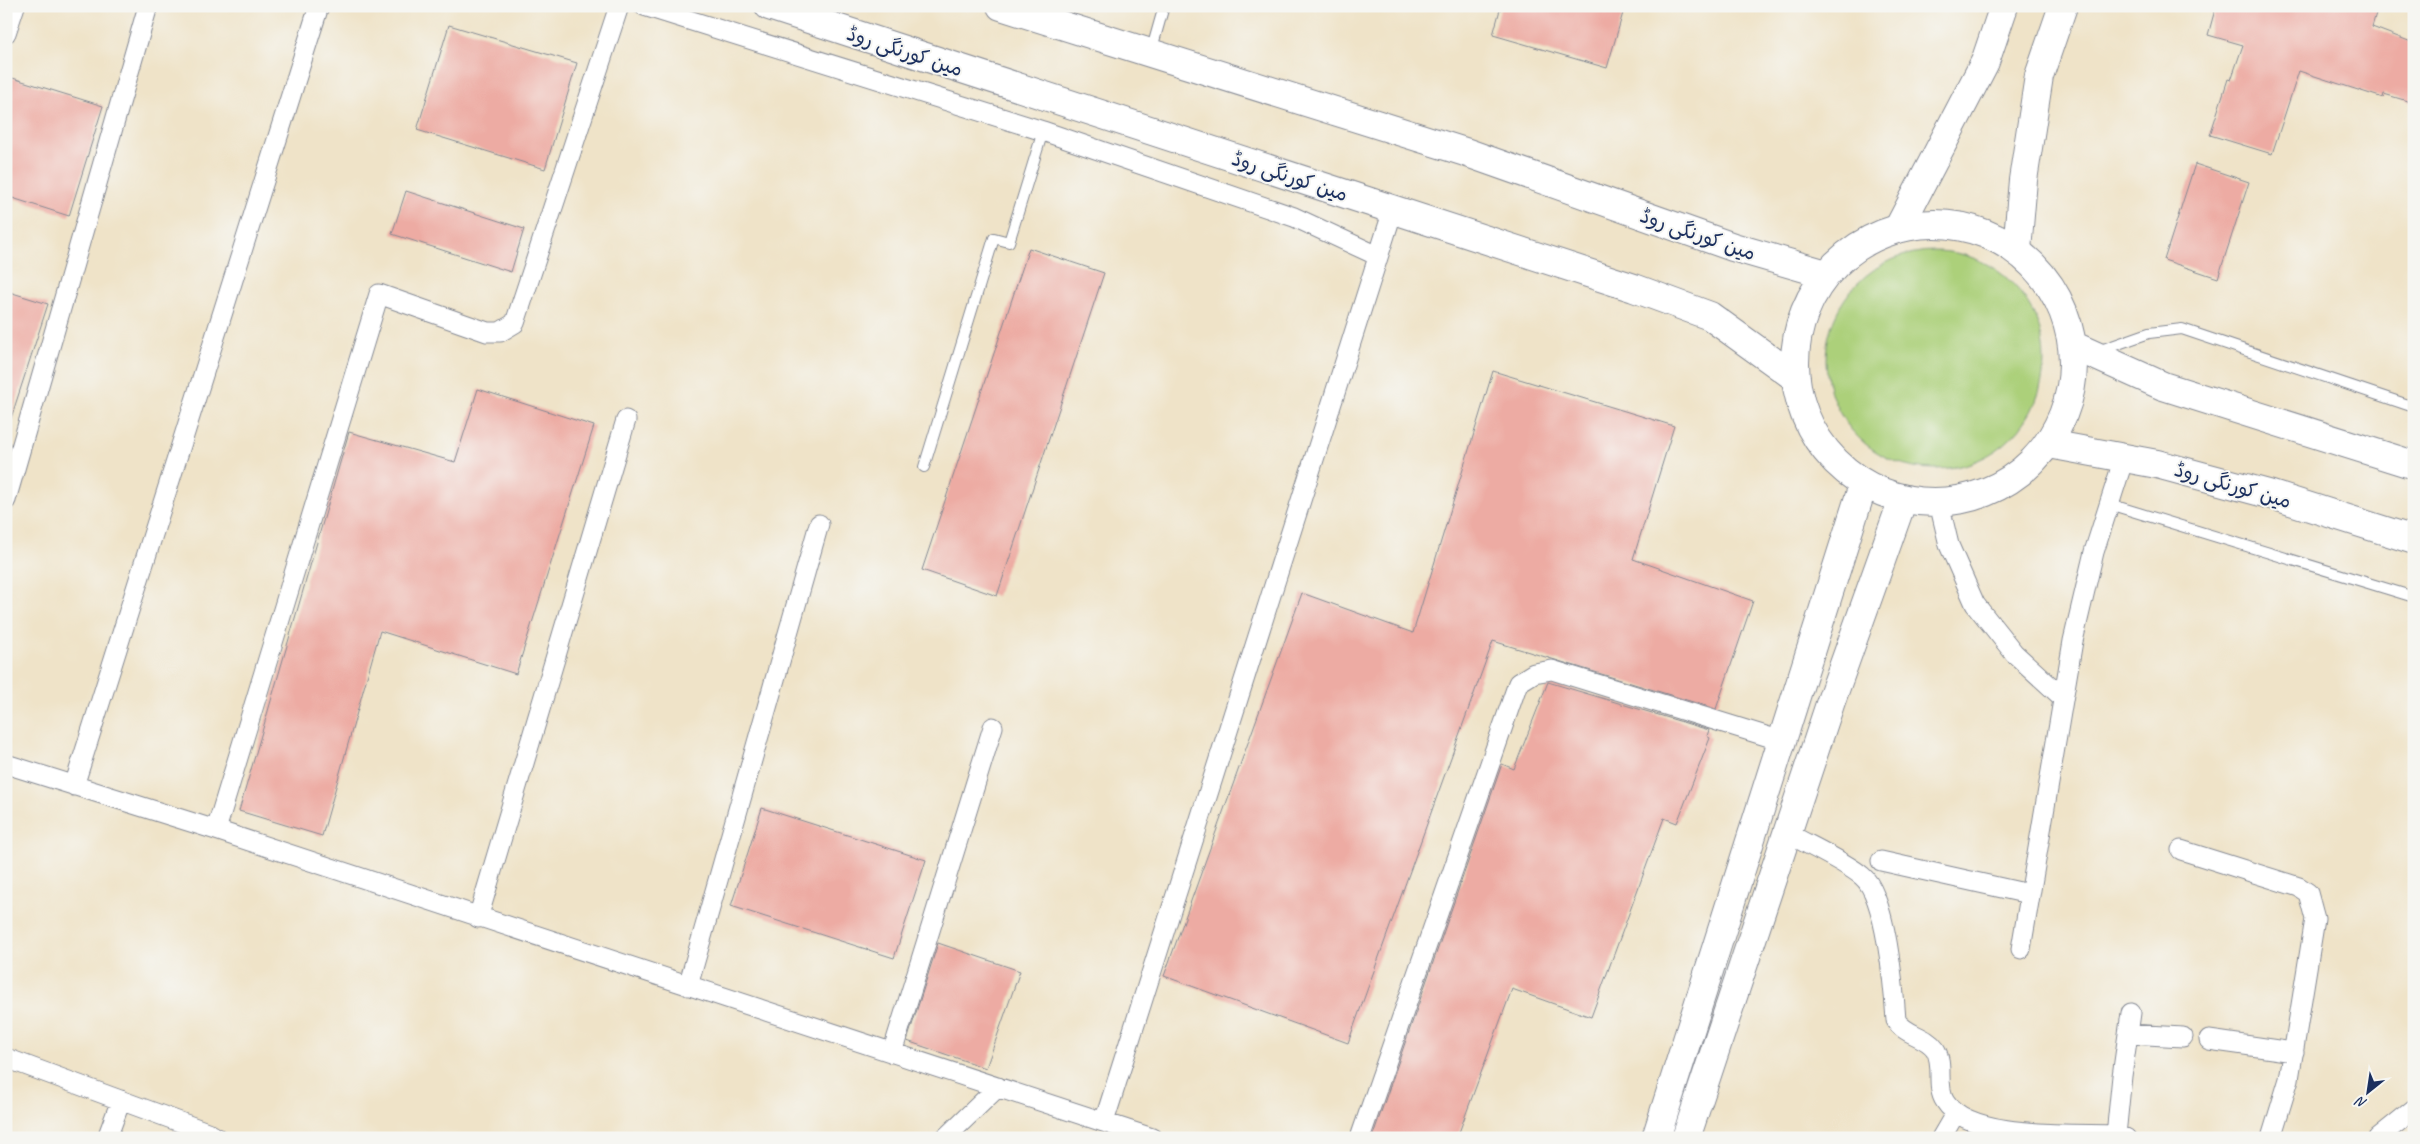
<svg xmlns="http://www.w3.org/2000/svg" width="2420" height="1144" viewBox="0 0 2420 1144" font-family="Caveat,'Playpen Sans Arabic',sans-serif">
<style>
.green{fill:#acd07a;stroke:#64806c}
.building{fill:#edaba3}
.lines{fill:none;stroke-linecap:round;stroke-linejoin:round}
.service-casing{stroke:#858993;stroke-width:12}
.minor-casing{stroke:#858993;stroke-width:21}
.secondary-casing{stroke:#858993;stroke-width:30}
.primary-casing{stroke:#858993;stroke-width:30}
.service{stroke:#fff;stroke-width:10}
.minor{stroke:#fff;stroke-width:19}
.secondary{stroke:#fff;stroke-width:28}
.primary{stroke:#fff;stroke-width:28}
.labels{text-anchor:middle;stroke-width:4;stroke-linejoin:round;paint-order:stroke}
.street-label{font-size:20px;fill:#1b2f5e;stroke:#f6f6f2}
</style>
<rect width="100%" height="100%" fill="#f6f6f2"/>
<filter id="ink" filterUnits="userSpaceOnUse"><feTurbulence type="fractalNoise" baseFrequency=".02" numOctaves="2"/><feDisplacementMap in="SourceGraphic" scale="10" xChannelSelector="R" yChannelSelector="G"/><feConvolveMatrix kernelMatrix="1 2 1 2 8 2 1 2 1" color-interpolation-filters="sRGB"/></filter>
<filter id="wash" filterUnits="userSpaceOnUse"><feTurbulence type="fractalNoise" baseFrequency=".0096" numOctaves="4" result="noise"/><feDisplacementMap in="SourceGraphic" scale="20" xChannelSelector="R" yChannelSelector="G"/><feGaussianBlur stdDeviation="1.12" result="paint"/><feColorMatrix in="noise" values="0 0 0 0 0 0 0 0 0 0 0 0 0 0 0 0 0 1.4 0 .05"/><feComposite in="paint" operator="in"/></filter>
<g filter="url(#wash)">
<rect width="100%" height="100%" fill="#efe3c8"/>
<path class="green" d="M1826 360a109 109 0 1 1 218 0a109 109 0 1 1-218 0Z"/>
<g id="blocks">
<path class="building" d="M1501 6H1625L1607 68 1493 35Z
M2216 6H2378L2372 27 2414 43V103L2384 94 2383 98 2299 71 2272 154 2210 135 2228 79 2231 80 2243 45 2208 35Z
M449 25 577 63 545 169 417 130Z
M6 76 103 106 69 216 6 196Z
M2195 164 2249 182 2218 278 2164 260Z
M406 191 524 229 511 272 392 234Z
M1029 248 1104 273 997 596 922 570Z
M6 291 48 304 10 421H6Z
M1493 371 1674 426 1633 559 1753 601 1716 709 1493 641 1348 1043 1164 976 1302 593 1413 633Z
M478 389 594 426 516 674 380 631 322 836 239 811 349 432 455 462Z
M1548 682 1709 730 1707 736 1710 738 1677 823 1664 818 1591 1017 1512 989 1457 1138H1372L1502 764 1514 769Z
M762 808 926 860 894 958 731 906Z
M938 943 1020 971 986 1068 907 1041Z"/>
</g>
</g>
<g filter="url(#ink)">
<use href="#blocks" fill-opacity="0" stroke="#858993" stroke-width="1"/>
<g class="lines">
<defs>
<path id="service" d="M1151 52 1164 6
M2098 351 2149 333 2182 329 2414 407
M924 467 994 238 1009 242 1043 131
M2109 504 2414 597"/>
<path id="minor" d="M644 6 1043 131 1294 217 1378 256
M6 33 15 6
M6 500 148 6
M1939 503 1949 545 1975 604 2014 653 2063 698
M6 764 216 830 1152 1138
M74 786 319 6
M216 830 379 294 487 332H500L515 323 619 6
M1789 834C1810 846 1844 861 1862 876 1886 895 1894 989 1896 1020 1904 1035 1925 1035 1935 1049 1945 1064 1935 1086 1945 1101 1969 1140 2073 1133 2116 1135L2126 1138
M2181 850 2299 887 2308 893 2315 919 2289 1079 2271 1138
M1881 861 2029 894
M478 918 626 420
M2021 949 2073 641 2094 552 2124 458
M688 986 819 524
M2129 1034 2183 1037
M2209 1040 2294 1052
M892 1053 993 727
M6 1058 207 1132 217 1138
M1104 1122 1393 210
M2116 1135 2122 1076 2131 1013
M107 1138 121 1100
M945 1138 998 1087
M1360 1138 1518 683 1534 673 1552 670 1782 741
M1941 1138 1955 1114
M2378 1138 2414 1109"/>
<path id="secondary" d="M1899 227 1985 62 2004 6
M2017 250 2023 180 2039 76 2063 6
M1656 1138 1863 485
M1686 1138 1831 701 1903 499"/>
<path id="primary" d="M769 6 1634 288 1710 316 1796 378
M1001 6 1465 152 1733 247 1826 274
M1795 363a139 139 0 1 1 278 0a139 139 0 1 1-278 0Z
M2074 346 2163 386 2414 465
M2049 444 2157 464 2272 495 2414 540"/>
</defs>
<use href="#service" class="service-casing"/>
<use href="#minor" class="minor-casing"/>
<use href="#secondary" class="secondary-casing"/>
<use href="#primary" class="primary-casing"/>
<use href="#service" class="service"/>
<use href="#minor" class="minor"/>
<use href="#secondary" class="secondary"/>
<use href="#primary" class="primary"/>
</g>
</g>
<g class="labels">
<g class="street-label">
<text transform="translate(905 51) rotate(18)" y="7">مین کورنگی روڈ</text>
<text transform="translate(1290 176) rotate(18)" y="7">مین کورنگی روڈ</text>
<text transform="translate(1698 234) rotate(19)" y="7">مین کورنگی روڈ</text>
<text transform="translate(2233 485) rotate(16)" y="7">مین کورنگی روڈ</text>
</g>
</g>
<rect width="2420" height="1144" fill="none" stroke="#f6f6f2" stroke-width="25"/>
<g transform="translate(2368 1092) rotate(210)" stroke="#f6f6f2" stroke-width="4" paint-order="stroke">
<path d="M0-4L9 19L0 12L-9 19Z" fill="#1b2f5e"/>
<text y="-8" font-size="14" font-weight="bold" text-anchor="middle" fill="#1b2f5e">N</text>
</g>
</svg>
